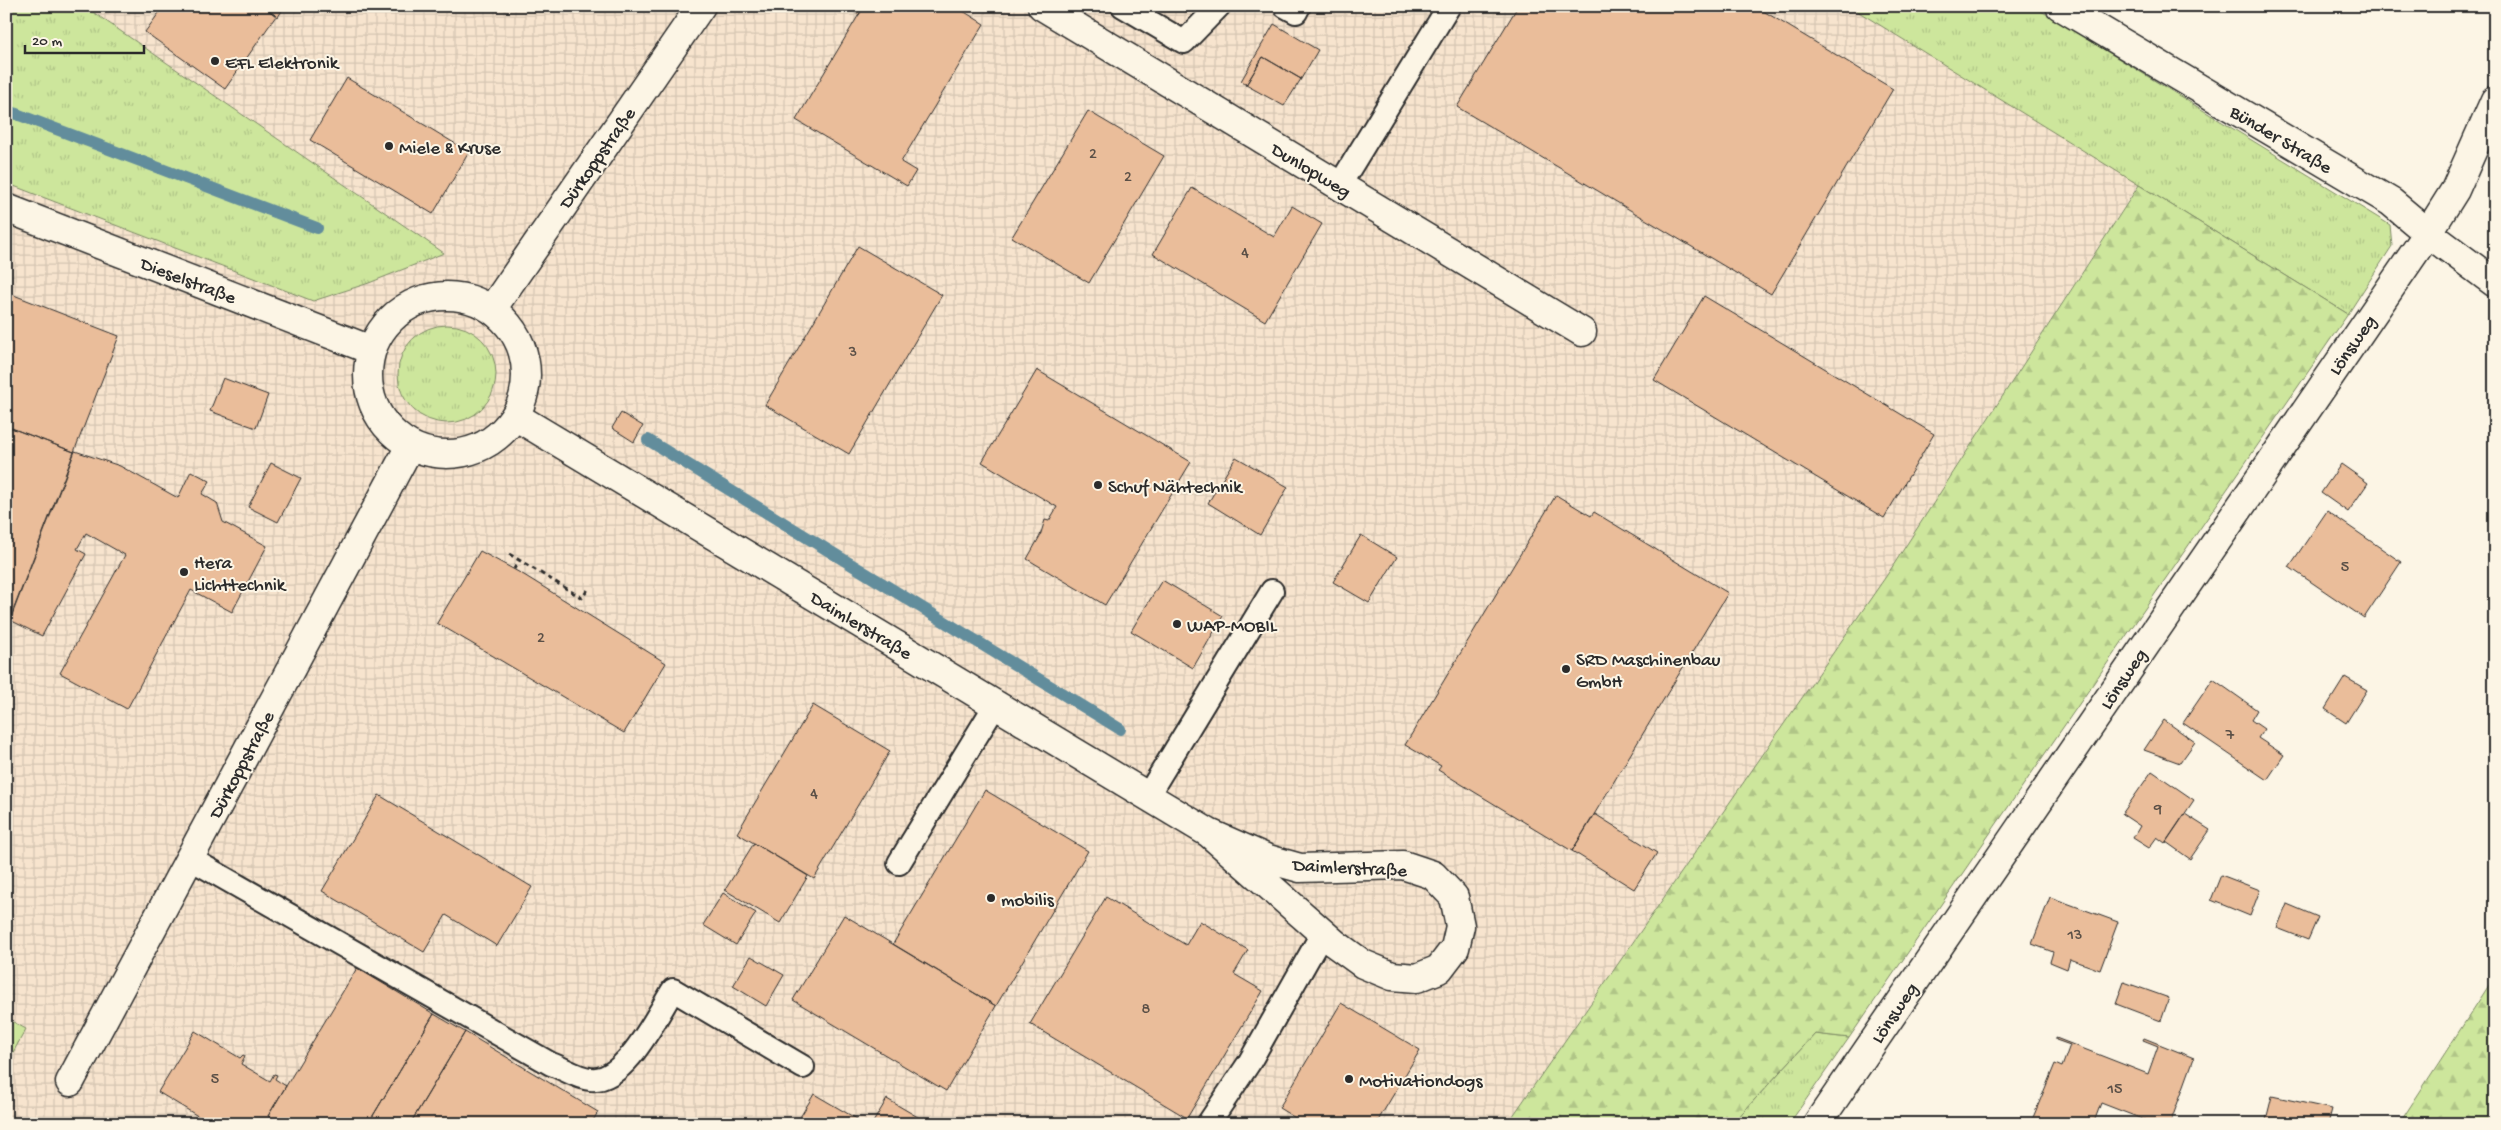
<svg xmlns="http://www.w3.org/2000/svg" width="2501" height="1130" viewBox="0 0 2501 1130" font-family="'Gochi Hand',sans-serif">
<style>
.industrial{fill:url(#industrial-grid)}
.grass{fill:url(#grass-tufts);stroke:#7c8864}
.forest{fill:url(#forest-firs);stroke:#7c8864}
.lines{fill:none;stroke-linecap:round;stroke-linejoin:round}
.stream{stroke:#628d9c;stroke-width:12}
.building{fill:#eabd9a;stroke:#2b2b2b}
.service-casing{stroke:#2b2b2b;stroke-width:26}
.minor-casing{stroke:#2b2b2b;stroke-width:31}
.tertiary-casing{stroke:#2b2b2b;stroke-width:31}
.path{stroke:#2b2b2b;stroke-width:3;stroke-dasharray:5 4;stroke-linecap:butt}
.service{stroke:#fcf5e5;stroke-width:22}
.minor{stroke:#fcf5e5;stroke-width:28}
.tertiary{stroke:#fcf5e5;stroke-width:28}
.poi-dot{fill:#2b2b2b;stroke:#fcf5e5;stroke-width:2}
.labels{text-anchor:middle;stroke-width:4;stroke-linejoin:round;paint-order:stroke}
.number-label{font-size:16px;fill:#5b5047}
.poi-label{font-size:19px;fill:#2b2b2b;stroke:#fcf5e5;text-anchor:start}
.street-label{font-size:19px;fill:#2b2b2b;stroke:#fcf5e5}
</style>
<defs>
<pattern id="industrial-grid" width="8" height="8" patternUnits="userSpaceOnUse" patternTransform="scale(1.25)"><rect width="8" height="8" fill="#f7e4ce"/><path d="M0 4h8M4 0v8" fill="none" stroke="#d4c4b1"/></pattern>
<pattern id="grass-tufts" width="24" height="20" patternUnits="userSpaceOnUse" patternTransform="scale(1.25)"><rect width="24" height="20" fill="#cde69c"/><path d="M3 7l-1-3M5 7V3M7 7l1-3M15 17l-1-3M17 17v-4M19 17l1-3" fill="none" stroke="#b0c587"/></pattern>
<pattern id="forest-firs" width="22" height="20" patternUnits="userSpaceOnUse" patternTransform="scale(1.25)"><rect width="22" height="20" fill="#cde69c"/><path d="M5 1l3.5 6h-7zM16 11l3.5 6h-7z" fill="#b0c587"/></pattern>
</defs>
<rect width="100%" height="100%" fill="#fcf5e5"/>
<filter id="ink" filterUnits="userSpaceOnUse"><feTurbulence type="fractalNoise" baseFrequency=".02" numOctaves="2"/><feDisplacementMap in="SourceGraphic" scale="10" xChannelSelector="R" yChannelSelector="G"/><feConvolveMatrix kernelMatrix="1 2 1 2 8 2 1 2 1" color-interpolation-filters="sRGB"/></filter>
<g filter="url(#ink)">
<path class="industrial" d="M84 6H1849L2139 184 1887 575 1507 1124H6V183L313 301 369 283 444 253Z"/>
<path class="grass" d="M6 6H84L444 253 369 283 313 301 6 183Z
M1849 6H2033L2390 225 2392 246 2348 314Z
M398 374a49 49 0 1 1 98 0a49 49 0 1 1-98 0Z
M6 1018 26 1029 6 1065Z
M1815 1034 1849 1038 1789 1124H1732Z"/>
<path class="forest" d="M2139 185 2348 314 1849 1038 1815 1034 1732 1124 1508 1123 1887 575Z
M2495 976V1124H2399Z"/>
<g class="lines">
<path class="stream" d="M6 110 317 228
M648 440 1120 729"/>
</g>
<path class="building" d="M164 6H263L276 16 225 89 145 32Z
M263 6H285L278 17Z
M844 6H864L859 15Z
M864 6H955L984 24 901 162 916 171 907 186 796 120Z
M1518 6H1755L1893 89 1771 294 1457 107Z
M1274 24 1318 50 1301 79 1263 57 1246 85 1241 81Z
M1263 57 1301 79 1284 106 1246 85Z
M347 78 469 152 433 214 310 140Z
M1088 111 1164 156 1089 283 1012 237Z
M1192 188 1274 237 1292 206 1322 224 1265 321 1153 254Z
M858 246 942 295 849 454 765 405Z
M6 292 119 336 74 452 6 426Z
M1704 296 1934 434 1884 518 1654 380Z
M1037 370 1191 462 1105 605 1027 559 1040 536 1045 520 1049 521 1057 507 982 462Z
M223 378 268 395 256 428 210 411Z
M621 413 643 426 634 442 612 428Z
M6 426 74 452 6 629Z
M75 451 120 466 178 498 191 471 210 481 202 494 217 503 223 522 267 546 232 612 191 590 127 709 60 673 125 555 86 533 77 549 86 554 42 636 10 620Z
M1236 457 1288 487 1260 535 1208 503Z
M271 463 301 478 278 522 248 507Z
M2341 464 2368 483 2348 512 2321 493Z
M1556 495 1591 516 1594 512 1728 593 1572 851 1438 770 1441 766 1405 745Z
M2327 511 2401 562 2364 618 2289 567Z
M1361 535 1397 557 1369 603 1333 582Z
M480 551 524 575 666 663 624 733 437 623Z
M1162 580 1223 616 1193 668 1131 631Z
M2345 677 2367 690 2346 723 2325 709Z
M2213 679 2257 710 2251 720 2264 729 2258 738 2284 755 2267 780 2183 723Z
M813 705 890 751 814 879 737 833Z
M2164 720 2195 742 2180 763 2144 750Z
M2152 771 2194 800 2165 843 2157 837 2149 848 2133 838 2140 826 2122 814Z
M985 790 1088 851 996 1006 893 944Z
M379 795 532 887 497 946 446 915 424 952 322 891Z
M1595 814 1657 853 1634 889 1572 851Z
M2185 814 2210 830 2190 859 2166 842Z
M754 843 808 876 780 923 725 890Z
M2221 875 2260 890 2250 916 2211 900Z
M723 893 756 913 736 945 703 925Z
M1106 897 1186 945 1200 921 1248 950 1234 974 1263 991 1187 1118 1030 1024Z
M2050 897 2118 922 2100 970 2070 959 2067 969 2050 962 2053 952 2032 944Z
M2287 904 2318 917 2308 940 2277 928Z
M844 915 996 1006 946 1091 793 1000Z
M751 956 784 975 766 1006 733 986Z
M357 968 434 1014 368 1124H280L268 1116Z
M2124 982 2169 998 2161 1021 2116 1004Z
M1341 1003 1420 1050 1376 1124H1305L1279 1108Z
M434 1014 465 1032 410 1124H368Z
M195 1031 240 1058 243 1055 245 1056 241 1064 270 1081 274 1074 277 1075 275 1079 286 1086 268 1116 280 1124H211L158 1092Z
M465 1032 598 1112 591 1124H410Z
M2056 1038 2148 1074 2158 1046 2143 1040 2144 1038 2194 1058 2170 1124H2155L2101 1103 2094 1122 2096 1124H2042L2032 1120 2055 1064 2062 1067 2070 1045 2056 1040Z
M814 1094 857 1119 854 1124H796Z
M2272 1096 2332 1109 2328 1124H2265Z
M887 1099 928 1123V1124H872Z"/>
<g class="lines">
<defs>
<path id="service" d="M1123 6 1184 42 1219 6
M1285 6 1296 12 1299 6
M1339 186 1449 6
M1148 795 1272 591
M189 858 551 1064C563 1068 577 1078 590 1079 625 1084 657 1015 673 990L803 1067
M899 863 996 704
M1208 1124 1249 1063 1323 932"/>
<path id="minor" d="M1042 6 1582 332
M6 208 371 350
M368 375a79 79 0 1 1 158 0a79 79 0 1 1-158 0Z
M492 309 701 6
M515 416 1209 833 1334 943 1363 964 1392 976 1417 978 1439 969 1455 948 1460 926 1454 897 1433 875 1403 865 1300 868 1268 859 1209 833
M70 1082 410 446
M1817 1124 2428 233 2455 190 2495 100"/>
<path id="tertiary" d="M2060 6 2391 202 2428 233 2495 283"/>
</defs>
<use href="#service" class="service-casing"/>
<use href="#minor" class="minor-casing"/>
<use href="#tertiary" class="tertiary-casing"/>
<path class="path" d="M509 554 582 598 589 588
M514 569 519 560
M57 1124 60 1116"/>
<use href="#service" class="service"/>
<use href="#minor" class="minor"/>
<use href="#tertiary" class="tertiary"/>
</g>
</g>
<g class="poi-dot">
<circle cx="215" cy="61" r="5"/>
<circle cx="389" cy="146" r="5"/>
<circle cx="1098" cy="485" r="5"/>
<circle cx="184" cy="572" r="5"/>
<circle cx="1177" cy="624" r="5"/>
<circle cx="1566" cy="669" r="5"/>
<circle cx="991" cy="898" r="5"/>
<circle cx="1349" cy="1079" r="5"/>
</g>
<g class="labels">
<g class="number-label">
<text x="1093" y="158">2</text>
<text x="1128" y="181">2</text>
<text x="1245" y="257">4</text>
<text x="853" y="356">3</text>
<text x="2345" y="571">5</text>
<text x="541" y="642">2</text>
<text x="2230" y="739">7</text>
<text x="814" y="798">4</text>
<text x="2158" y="813">9</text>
<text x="2075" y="939">13</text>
<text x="1146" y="1013">8</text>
<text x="215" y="1083">5</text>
<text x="2115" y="1093">15</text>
</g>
<g class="poi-label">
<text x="225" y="68">EFL Elektronik</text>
<text x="399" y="153">Miele &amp; Kruse</text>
<text x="1108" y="492">Schuf Nähtechnik</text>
<text x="194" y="568">Hera<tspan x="194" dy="22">Lichttechnik</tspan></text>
<text x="1187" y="631">WAP-MOBIL</text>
<text x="1576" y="665">SRD Maschinenbau<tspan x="1576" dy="22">GmbH</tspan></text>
<text x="1001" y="905">mobilis</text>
<text x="1359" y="1086">Motivationdogs</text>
</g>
<g class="street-label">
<text transform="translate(2282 138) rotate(31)" y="7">Bünder Straße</text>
<text transform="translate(596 157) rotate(-55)" y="7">Dürkoppstraße</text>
<text transform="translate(1312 169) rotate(31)" y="7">Dunlopweg</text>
<text transform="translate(189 279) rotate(21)" y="7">Dieselstraße</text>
<text transform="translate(2351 344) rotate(-55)" y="7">Lönsweg</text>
<text transform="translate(862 624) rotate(31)" y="7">Daimlerstraße</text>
<text transform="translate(2122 678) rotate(-56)" y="7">Lönsweg</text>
<text transform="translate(240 764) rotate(-62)" y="7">Dürkoppstraße</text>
<text transform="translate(1350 866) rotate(3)" y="7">Daimlerstraße</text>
<text transform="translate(1893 1012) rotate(-56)" y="7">Lönsweg</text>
</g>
</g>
<rect width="2501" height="1130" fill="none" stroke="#fcf5e5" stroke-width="25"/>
<rect x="12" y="12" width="2476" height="1105" fill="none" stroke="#2b2b2b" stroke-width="2" filter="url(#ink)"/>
<path d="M25 45v8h119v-8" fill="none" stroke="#2b2b2b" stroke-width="2.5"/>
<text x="32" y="45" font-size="15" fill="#2b2b2b" stroke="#fcf5e5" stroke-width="4" paint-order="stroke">20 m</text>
</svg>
